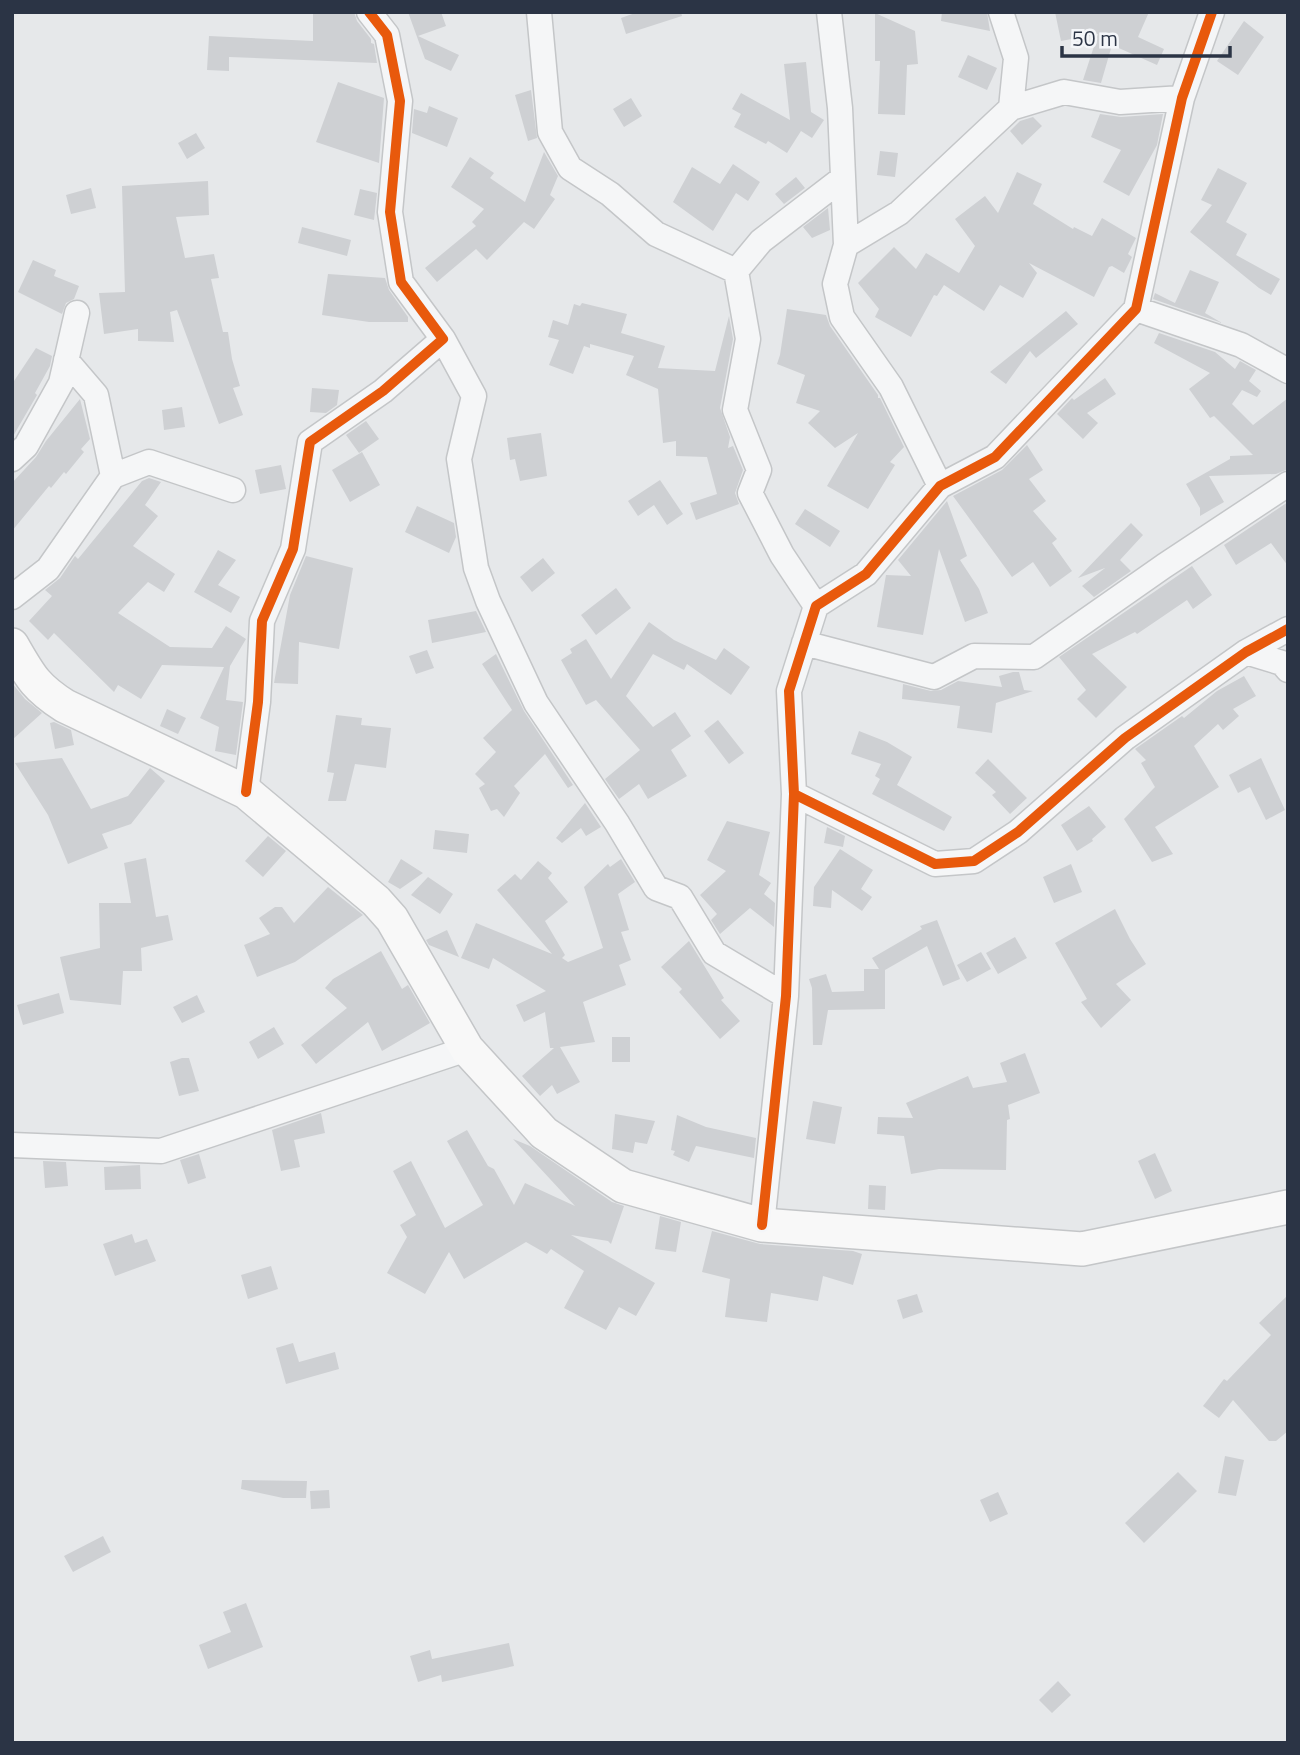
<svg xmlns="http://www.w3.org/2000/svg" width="1300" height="1755" viewBox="0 0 1300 1755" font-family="'Titillium Web',sans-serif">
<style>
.building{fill:#ced0d3}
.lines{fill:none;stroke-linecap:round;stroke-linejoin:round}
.street-casing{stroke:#c4c6c8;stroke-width:27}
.secondary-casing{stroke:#c4c6c8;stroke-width:36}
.street{stroke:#f5f6f7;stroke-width:24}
.secondary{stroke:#f8f8f8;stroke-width:33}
.cycleway-casing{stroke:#f4f6f9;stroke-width:15}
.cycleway{stroke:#e8590c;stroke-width:10}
</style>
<rect width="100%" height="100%" fill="#e6e8ea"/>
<path class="building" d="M313 12H354L357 21 371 39V43L374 44 377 63 229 57V71L207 70 209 36 313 41Z
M408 12H441L446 26 418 36 459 55 451 71 425 59Z
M638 12H681L682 16 626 34 621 18Z
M942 12H987L990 31 941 21Z
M1055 12H1149L1138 37 1164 49 1157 65 1112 45 1101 83 1083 80 1098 34 1061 41Z
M875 13 915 31 918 64 907 65 905 115 878 114 880 61H875Z
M1244 21 1264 37 1238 75 1217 61Z
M968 55 997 68 987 90 958 77Z
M806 62 811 112 824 120 812 138 801 131 787 153 768 141 766 144 734 127 741 114 732 109 741 93 790 120 784 64Z
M338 82 384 98 379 163 316 142Z
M531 90 537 138 528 141 515 95Z
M631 98 642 116 624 127 613 109Z
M429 106 458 118 447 147 412 133 414 109 427 113Z
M1100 114 1121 117 1163 114 1157 145 1129 196 1103 182 1121 150 1091 137Z
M1033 117 1042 126 1022 145 1010 131 1020 121Z
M196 133 205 148 187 159 178 143Z
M880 151 898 153 895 177 877 175Z
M544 152 558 176 550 195 555 199 534 229 524 222 487 260 476 249 437 282 425 268 476 226 472 222 484 209 451 187 470 157 494 173 490 178 525 202Z
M733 164 760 182 748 201 736 193 713 231 673 202 692 167 720 184Z
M1218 168 1247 183 1226 222 1247 234 1236 255 1280 279 1271 295 1259 288 1190 232 1212 205 1201 200Z
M1017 172 1042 184 1033 204 1073 229 1074 227 1092 236 1102 218 1136 238 1128 254 1132 257 1124 273 1112 266 1109 267 1094 297 1029 263 1037 273 1023 298 1000 285 984 311 944 285 937 296 934 295 911 337 875 317 879 309 858 283 894 247 916 269 926 253 959 273 975 246 955 219 985 196 998 213Z
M796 177 805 188 784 204 775 194Z
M208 181 209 215 176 217 185 258 214 254 219 278 211 279 223 332H228L232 359 240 386 233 388 243 415 219 424 177 310 170 312 174 342 138 341V329L104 334 99 293 125 292 122 186Z
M91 188 96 208 71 214 66 195Z
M360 189 377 193 374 220 354 215Z
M828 208 830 230 812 238 803 227Z
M302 227 351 240 347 256 298 243Z
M33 260 56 270 54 276 79 286 74 299 66 303 62 314 18 292Z
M1190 270 1219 282 1205 313 1222 323 1153 299 1155 293 1175 303Z
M328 274 385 278 389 290 408 317V322H369L322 315Z
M582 303 627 314 621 333 665 346 658 368 715 371 729 316 733 339 720 408 730 437 728 448 733 446 743 470 735 493 739 504 696 520 690 503 717 494 707 457 676 456V441L663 443 658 389 626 375 634 356 590 344V348L584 346 573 374 549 365 559 340 548 337 553 320 568 325 574 304 580 306Z
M787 309 826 315 830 326 878 395V398H880L904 447 890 462 895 465 868 509 827 486 858 433 835 448 808 423 820 411 796 403 805 375 777 364 780 355Z
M1066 311 1078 324 1036 358 1030 351 1006 384 990 372Z
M1159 333 1215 352 1235 369 1240 361 1256 370 1249 381 1261 391 1257 397 1242 390 1232 404 1253 425 1288 398V469L1276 474 1209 476 1224 502 1200 516V508L1186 484 1230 459V456L1253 455 1214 416 1210 418 1189 389 1210 373 1154 343Z
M36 348 52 356 50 366 35 393 37 395 12 438V384Z
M1105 378 1116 394 1087 413 1098 423 1083 439 1057 414 1072 398 1074 400Z
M312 388 339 390 337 405 326 413 310 412Z
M80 399 90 439 81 449 84 452 66 474 64 472 51 488 49 486 12 531V483L36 457 46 441Z
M182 407 185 427 164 430 162 410Z
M366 421 379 439 359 453 346 435Z
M541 433 547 476 520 481 515 459 510 460 507 438Z
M1027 445 1043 470 1029 479 1046 501 1033 511 1057 539 1052 543 1072 571 1050 587 1033 562 1012 577 953 496 1002 470Z
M362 452 380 485 350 502 332 470Z
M281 465 286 489 260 494 255 470Z
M149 478 161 482 145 505 158 516 133 546 175 574 164 592 148 582 118 613 170 647 212 648 226 626 246 639 230 666 226 700 243 702 236 755 215 751 219 727 200 718 224 667 162 665 141 699 118 685 114 692 54 633 48 640 29 621 52 596 45 590 60 578 75 556 78 559 142 481Z
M660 480 683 514 667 525 654 505 638 516 628 501Z
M947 501 967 556 960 560 979 589 988 613 965 622 939 549 923 635 877 627 886 575 911 576 898 560Z
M1288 502V566L1271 543 1236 565 1224 545Z
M417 506 454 523 456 537 449 553 405 532Z
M805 509 840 531 830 547 795 524Z
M1131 523 1143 535 1120 560 1131 571 1094 597 1082 586 1105 568 1078 578Z
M218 550 236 560 218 585 240 597 231 613 194 592Z
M306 556 353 568 339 649 299 642 298 684 274 683 290 595Z
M543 558 555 573 532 592 520 577Z
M1192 566 1212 595 1193 609 1187 600 1137 634 1135 632 1092 654 1127 687 1096 718 1077 699 1086 690 1059 657Z
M616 588 631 608 596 635 581 615Z
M476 611 486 632 432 643 428 620Z
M649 622 674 640 716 660 724 648 750 667 731 695 687 664 684 670 653 654 626 696 653 727 675 712 691 736 671 750 687 776 648 799 639 784 619 799 605 779 640 750 596 700 586 705 561 660 572 653 570 649 586 639 611 679Z
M427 650 434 668 416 674 409 656Z
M496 654 524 711 573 785 568 788 545 754 514 786 520 793 504 817 497 809 491 811 479 788 485 784 475 774 496 752 483 738 512 710 482 664Z
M1013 672H1019L1024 690 1033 691 996 703 992 733 957 728 960 706 902 699 903 684 931 691 941 690 958 681 1002 687 999 676Z
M1244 676 1256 696 1233 709 1239 716 1223 730 1218 724 1194 746 1219 787 1155 827 1173 854 1152 862 1124 819 1155 787 1141 763 1146 760 1135 749 1182 716 1184 718 1217 691Z
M12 683 25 699 42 713 12 740Z
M167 709 186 718 178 734 160 726Z
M336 715 362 718 361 725 391 728 386 768 355 764 346 801H328L334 773 327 772Z
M718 720 744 753 729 764 704 731Z
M54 722 71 730 74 745 55 749 50 723Z
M859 731 887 742 912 757 897 785 952 817 944 831 872 794 880 779 875 776 881 764 851 754Z
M62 758 91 809 128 796 150 768 165 781 131 824 102 834 108 848 68 864 48 815 15 763Z
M1261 758 1285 810 1266 820 1250 787 1238 793 1229 775Z
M988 759 1027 798 1010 814 992 795 996 792 975 773Z
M585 803 601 827 586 836 581 828 562 843 556 838Z
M1089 806 1106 827 1092 839 1093 841 1077 851 1061 825Z
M727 821 770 832 759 875 771 883 764 894 775 903 774 927 750 908 720 934 711 920 717 914 700 895 726 871 707 860Z
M827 827 845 836 843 847 824 843Z
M435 830 469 834 467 853 433 849Z
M268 836 286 851 263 877 245 861Z
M840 849 873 870 861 889 872 897 862 911 832 890 831 908 813 906 814 887Z
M146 858 156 917 168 915 173 940 141 948 142 971H123L121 1005 70 1000 60 957 100 948 99 903H131L124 863Z
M401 859 423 873 400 889 388 882Z
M621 859 635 882 618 894 629 930 621 932 631 960 619 965 626 985 583 1002 595 1042 560 1047 580 1082 557 1094 552 1085 540 1096 522 1076 554 1048H550L545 1012 524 1022 516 1005 546 991 493 958 489 969 461 958 476 923 552 954 497 890 515 874 521 880 538 861 552 873 548 878 568 902 545 921 565 955 562 958 568 962 603 948 584 887 608 864 610 867Z
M1071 864 1082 892 1054 903 1043 877Z
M428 877 453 894 440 914 411 895Z
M328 887 363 915 295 962 257 977 244 945 270 934 259 918 275 907H282L294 923Z
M1115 909 1130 939 1146 964 1116 984 1131 1000 1101 1028 1081 1002 1087 999 1055 943Z
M937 920 960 979 943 986 927 946 885 970V1009L828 1010 822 1045H813L812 988 809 979 826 974 832 992 864 991V969H879L872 958 922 929 920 926Z
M447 930 459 957 429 945 426 940Z
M1015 937 1027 958 998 974 986 953Z
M689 941 724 998 721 1000 740 1021 720 1039 679 992 682 989 661 967Z
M381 951 402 989 408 985 430 1023 382 1051 368 1022 316 1064 301 1045 347 1008 325 988 333 979Z
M981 952 991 969 967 982 957 965Z
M59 993 64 1013 23 1025 17 1005Z
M197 995 205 1012 182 1023 173 1007Z
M274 1027 284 1044 258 1059 249 1042Z
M612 1037H630V1062H612Z
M1025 1053 1040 1093 1008 1105 1010 1119 1007 1120 1006 1170 939 1169 911 1174 904 1136 877 1134 878 1117 913 1118 906 1103 968 1076 973 1088 1007 1082 1000 1063Z
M182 1058H189L199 1091 179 1096 170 1062Z
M813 1101 842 1107 835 1144 806 1139Z
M321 1113 325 1133 294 1140 300 1167 281 1171 272 1130Z
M615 1114 655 1121 647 1144 635 1142 633 1153 612 1149Z
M677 1115 706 1127 756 1138 754 1158 696 1146 689 1162 673 1155 675 1151 671 1150Z
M467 1130 488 1166 494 1169 514 1205 525 1183 575 1206 513 1139 530 1146 612 1202 624 1206 611 1244 608 1241 571 1235 655 1283 636 1316 619 1307 606 1330 564 1308 584 1271 551 1249 547 1254 526 1242 464 1279 449 1252 425 1294 387 1273 407 1237 400 1225 416 1215 393 1171 411 1161 445 1228 483 1205 447 1141Z
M1155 1153 1172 1191 1155 1199 1138 1161Z
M199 1154 206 1178 188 1184 180 1160Z
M43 1161 66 1162 68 1186 45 1188Z
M140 1165 141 1189 105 1190 104 1167Z
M869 1185 886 1186 885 1210 868 1209Z
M660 1216 681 1222 676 1252 655 1249Z
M712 1231 760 1244 853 1251 862 1254 853 1285 823 1276 818 1301 771 1293 767 1322 725 1317 730 1279 702 1272Z
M132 1234 135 1243 147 1239 156 1261 115 1276 103 1244Z
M271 1266 278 1289 248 1299 241 1275Z
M917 1294 923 1312 903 1319 897 1300Z
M1288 1295V1431L1276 1441H1269L1233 1400 1219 1418 1203 1406 1224 1379 1227 1381 1271 1335 1259 1323Z
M293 1343 299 1362 335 1352 339 1369 286 1384 276 1348Z
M1225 1456 1244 1460 1236 1496 1218 1493Z
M1178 1472 1197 1491 1144 1543 1125 1523Z
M242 1480 307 1481 306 1498H283L241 1489Z
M329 1490 330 1508 311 1509 310 1491Z
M998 1492 1008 1514 990 1522 980 1500Z
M103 1536 111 1552 73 1572 64 1556Z
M246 1603 263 1647 208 1669 199 1645 231 1632 223 1612Z
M509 1643 514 1666 442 1682 441 1675 418 1682 410 1656 430 1650 432 1659Z
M1058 1681 1071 1695 1052 1713 1039 1700Z"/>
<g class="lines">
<defs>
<path id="street" d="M539 12 550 132 570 168 610 194 656 234 736 271
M829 12 840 108 846 245
M1011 108 1064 92 1120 102 1182 98
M1136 309 1241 345 1288 371
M443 339 474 396 459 459 476 568 488 601 536 703 617 823 656 888 680 897 714 953 786 996
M12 459 26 446 61 383 77 313
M113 476 149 462 233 490
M940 486 891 387 842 317 835 284 846 245 899 213 1011 108 1016 58 1001 12
M12 597 48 569 113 476 96 395 66 360
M816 606 782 555 750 493 759 470 735 410 748 339 736 271 761 241 843 178
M804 643 934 677 974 656 1034 657 1164 566 1288 484
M1246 652 1282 663 1288 670
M246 792 258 702 262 621 293 549 310 442 383 391 443 339 401 282 390 212 400 101 387 35 369 12
M794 794 935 864 974 861 1018 832 1125 738 1246 652 1288 629
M12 1145 161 1151 467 1049
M762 1225 786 996 794 794 789 691 816 606 866 574 940 486 995 457 1136 309 1182 98 1212 12"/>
<path id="secondary" d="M12 645C30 676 35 687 65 706L246 792 376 901 392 919 467 1049 544 1133 623 1186 762 1225 1082 1249 1288 1207"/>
</defs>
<use href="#street" class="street-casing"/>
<use href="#secondary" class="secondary-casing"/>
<use href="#street" class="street"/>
<use href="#secondary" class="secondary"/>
<defs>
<path id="cycleway" d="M246 792 258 702 262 621 293 549 310 442 383 391 443 339 401 282 390 212 400 101 387 35 369 12
M794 794 935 864 974 861 1018 832 1125 738 1246 652 1288 629
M762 1225 786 996 794 794 789 691 816 606 866 574 940 486 995 457 1136 309 1182 98 1212 12"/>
</defs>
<use href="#cycleway" class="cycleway-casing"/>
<use href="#cycleway" class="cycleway"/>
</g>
<rect width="1300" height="1755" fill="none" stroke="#2b3445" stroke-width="28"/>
<path d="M1062 46v10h168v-10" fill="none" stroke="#2b3445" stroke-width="3.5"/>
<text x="1072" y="46" font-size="21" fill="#2b3445" stroke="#f4f6f9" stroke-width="5" paint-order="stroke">50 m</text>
</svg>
